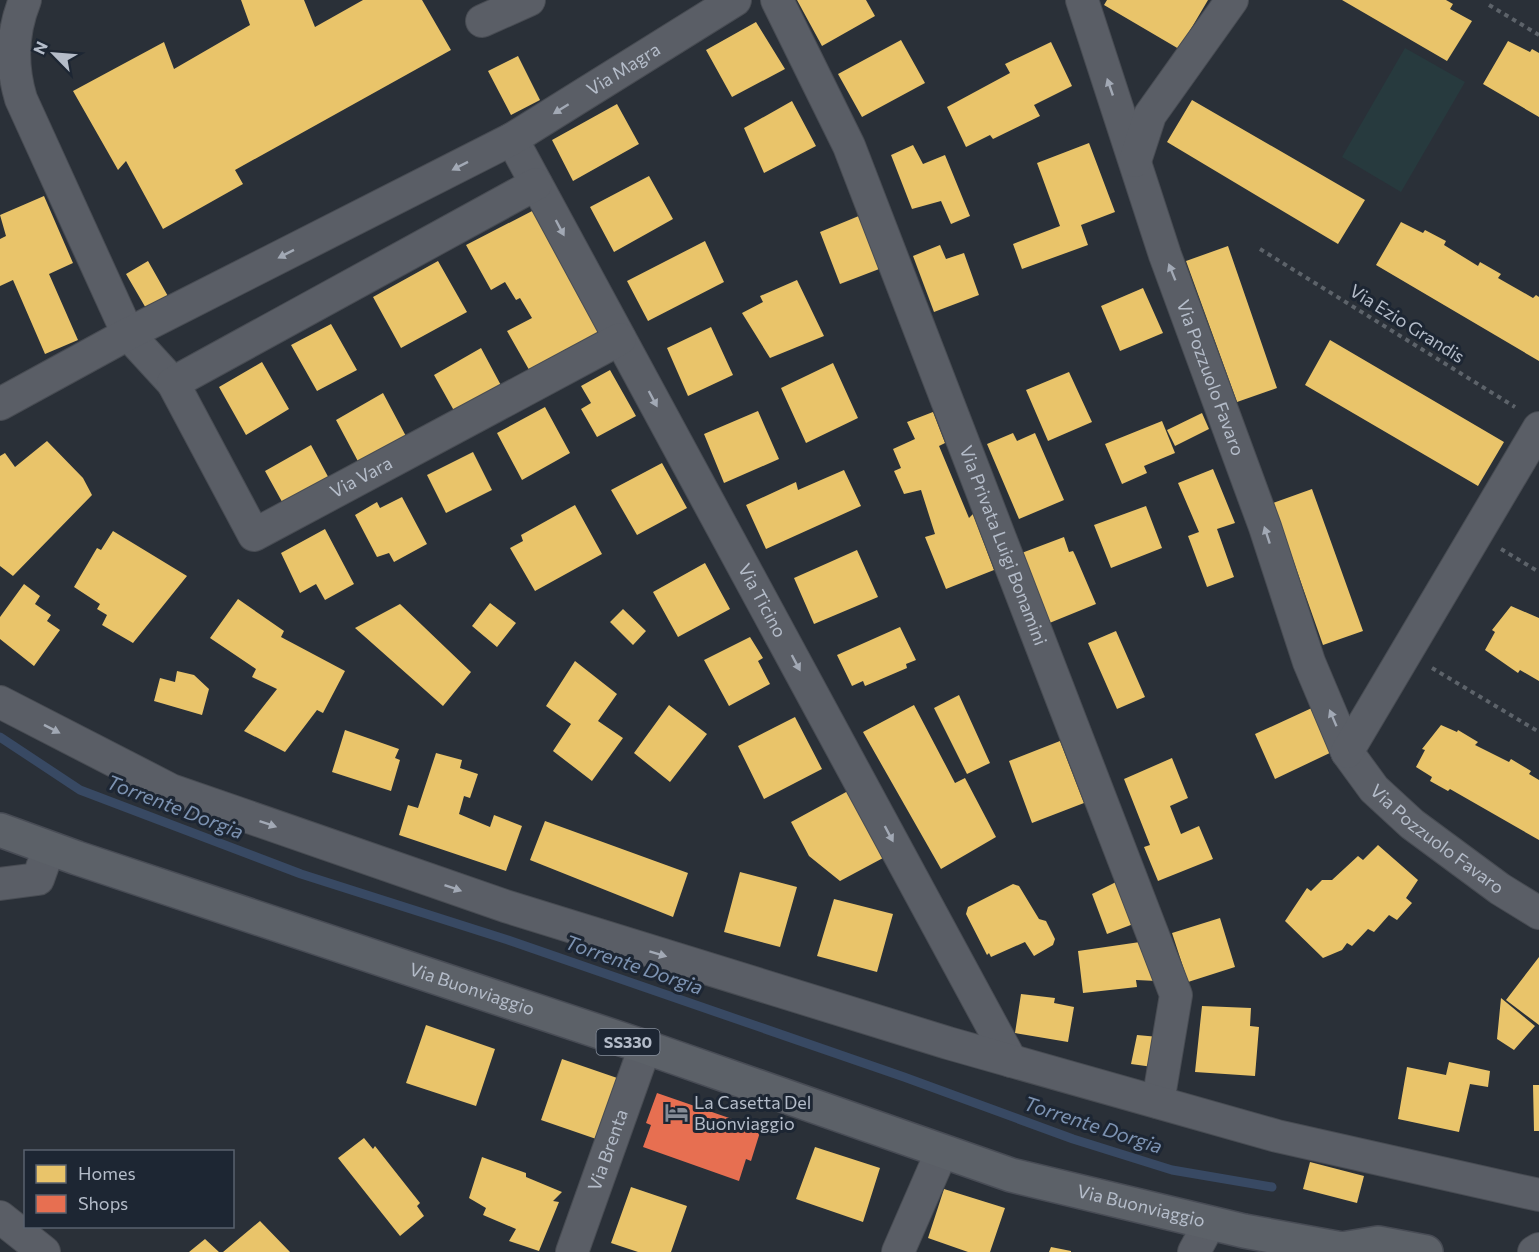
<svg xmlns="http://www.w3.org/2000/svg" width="1539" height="1252" viewBox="0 0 1539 1252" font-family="Commissioner,sans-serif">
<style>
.green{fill:#273a3e}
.homes{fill:#e9c46a}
.shops{fill:#e76f51}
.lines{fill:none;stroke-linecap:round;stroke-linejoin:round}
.stream{stroke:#384963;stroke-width:9}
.minor-casing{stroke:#484c53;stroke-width:34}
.major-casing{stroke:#484c55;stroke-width:36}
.path{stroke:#5d636a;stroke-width:4;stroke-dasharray:4.5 4.5;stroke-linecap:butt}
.minor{stroke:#5a5e66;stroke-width:32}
.major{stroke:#5c6168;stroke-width:33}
.oneway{fill:#a2a9b5}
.labels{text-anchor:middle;stroke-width:6;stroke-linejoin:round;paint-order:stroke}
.shield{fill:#1d2633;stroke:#878f9c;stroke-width:1.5}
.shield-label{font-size:16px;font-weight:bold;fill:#b4bcc9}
.street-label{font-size:18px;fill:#b4bcc9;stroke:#1d2633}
.poi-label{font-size:18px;fill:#b4bcc9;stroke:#1d2633;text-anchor:start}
.water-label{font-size:20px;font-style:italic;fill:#7c92b1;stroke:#1d2633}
</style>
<rect width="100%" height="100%" fill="#2a3038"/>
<path class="green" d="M1405 48 1465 82 1401 192 1342 157Z"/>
<path class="homes" d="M241 0H304L315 27 363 0H422L451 50 235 170 243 184 163 229 126 161 118 170 73 91 164 42 174 69 250 25Z
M797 0H866L875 16 822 46Z
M1107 0H1208L1179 49 1104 5Z
M1342 0H1446L1453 4 1450 9 1472 21 1447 61Z
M756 22 785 69 732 97 706 50Z
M901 40 925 83 862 117 838 74Z
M1508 41 1530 52 1532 49 1539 53V117L1483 84Z
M1051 42 1072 86 1034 105 1040 116 993 139 990 135 966 147 947 107 1010 73 1005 64Z
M518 56 540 100 511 115 488 71Z
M1192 100 1365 200 1338 244 1167 142Z
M792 101 816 146 764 173 744 128Z
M617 104 639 144 573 181 552 140Z
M1089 143 1115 212 1081 225 1088 245 1022 269 1013 244 1060 226 1037 163Z
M913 145 923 164 945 155 970 216 951 224 941 201 912 209 891 155Z
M649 176 673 219 614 252 590 207Z
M44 196 73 263 49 274 78 340 45 354 13 280 0 286V239L6 236 0 215Z
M536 209 606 335 532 375 507 331 532 318 520 298 516 300 505 282 491 290 466 245Z
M866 213 887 266 840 284 820 232Z
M1401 222 1423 233 1425 230 1446 241 1444 245 1478 266 1480 262 1501 274 1498 278 1533 298 1536 295 1539 297V361L1376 265Z
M705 241 724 282 648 321 627 281Z
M940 245 946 259 964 253 979 295 934 312 913 256Z
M1228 246 1277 388 1237 402 1186 261Z
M148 261 169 298 147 310 126 274Z
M438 261 467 312 401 348 373 297Z
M797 280 824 336 770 358 742 313 763 302 760 296Z
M1143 288 1163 333 1120 351 1101 306Z
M331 324 357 370 317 391 291 345Z
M711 327 733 375 688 396 667 348Z
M1330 340 1504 442 1478 486 1305 385Z
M481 348 504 391 457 416 434 375Z
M262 362 289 409 246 435 219 387Z
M833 363 858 418 806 443 781 388Z
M610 370 636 416 597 437 581 409 591 403 581 386Z
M1069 372 1092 422 1048 441 1026 390Z
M383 393 408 440 361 467 336 420Z
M545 407 570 453 522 480 497 433Z
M758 411 779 459 724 483 704 434Z
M933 412 945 443 939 446 969 518 973 514 994 570 946 589 925 537 935 534 921 490 904 494 894 471 901 468 893 449 915 439 907 422Z
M1202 413 1209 429 1175 446 1167 430Z
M1162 421 1175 453 1144 466 1147 473 1122 484 1105 444Z
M1013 433 1017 441 1035 433 1064 500 1019 519 987 444Z
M47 441 83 478 92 495 13 576 0 566V456L5 453 15 467Z
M311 445 332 484 286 509 265 471Z
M473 452 492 490 446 513 427 475Z
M662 463 687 508 637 535 611 490Z
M1213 469 1235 523 1217 529 1234 577 1207 587 1188 536 1199 532 1178 483Z
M844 470 861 506 766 549 746 505 796 482 798 490Z
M1312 489 1363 631 1323 645 1273 503Z
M402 497 427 544 394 562 389 553 377 557 355 515 377 502 380 508Z
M575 505 602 554 535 591 510 548 523 541 521 535Z
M1146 506 1162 548 1111 568 1094 525Z
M325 529 354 584 325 600 316 584 300 593 281 553Z
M113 531 187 576 133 643 102 625 107 615 97 609 100 604 74 587 97 548 101 550Z
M1064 537 1069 552 1073 551 1075 555 1096 604 1047 624 1019 554Z
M857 550 878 597 814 624 794 578Z
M705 563 730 609 678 637 653 592Z
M24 584 40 596 35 604 51 615 47 621 60 630 34 666 0 639V617Z
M238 599 284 631 281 637 345 671 323 713 317 710 285 752 244 731 277 689 252 677 256 669 210 638Z
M490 603 516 623 497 647 472 626Z
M400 604 471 672 443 706 355 628Z
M1511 606 1539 618V681L1520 670 1518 673 1485 650 1495 632 1492 630Z
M623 609 646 631 633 645 610 622Z
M900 627 916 660 906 664 907 668 865 686 863 681 852 686 837 655Z
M1116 631 1145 697 1117 709 1088 643Z
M750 637 763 658 758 661 770 684 729 706 704 660Z
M575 661 617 694 598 721 623 738 592 781 553 751 571 724 546 706Z
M177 671 194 675 209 689 202 715 154 701 160 678 175 682Z
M959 695 990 763 967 774 934 708Z
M669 705 707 734 670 782 634 753Z
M914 705 955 783 965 778 996 837 941 869 863 732Z
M1314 707 1334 751 1275 779 1255 734Z
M795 717 822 769 764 799 738 746Z
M1441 725 1457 732 1458 730 1478 742 1475 745 1509 762 1511 759 1531 771 1529 774 1539 780V840L1450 789 1448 791 1430 781 1432 777 1416 767 1425 750 1422 749Z
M345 730 399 749 395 758 400 760 391 791 332 772Z
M1060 741 1084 803 1032 823 1009 761Z
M436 753 462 760 460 768 478 774 470 798 464 796 459 814 490 827 494 815 522 826 506 871 399 835 408 805 418 808Z
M1172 758 1188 798 1170 806 1181 834 1199 826 1213 859 1158 881 1144 847 1150 845 1124 779Z
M848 791 883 858 840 881 809 856 791 822Z
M545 821 688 873 673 917 530 860Z
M1378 845 1418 880 1406 898 1412 903 1397 920 1389 915 1374 932 1368 929 1352 946 1347 943 1342 950 1323 958 1285 921 1307 888 1311 891 1322 880H1332L1358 856 1363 860Z
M740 872 797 887 780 947 724 932Z
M1118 881 1136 923 1107 934 1092 894Z
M1013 884 1019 886 1039 919 1046 921 1055 939 1053 945 1034 956 1025 942 991 957 989 953 987 955 966 914 968 907Z
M834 899 893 914 877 972 817 956Z
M1220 918 1235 967 1188 982 1172 933Z
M1140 942 1157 981 1136 980 1137 987 1083 993 1078 951Z
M1539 957V1025L1506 1000Z
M1021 994 1055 998 1054 1003 1074 1007 1068 1042 1015 1033Z
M1501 998 1535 1026 1514 1050 1497 1039Z
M1202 1006 1251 1008 1250 1026 1259 1027 1255 1076 1195 1072Z
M426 1025 495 1049 476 1106 406 1083Z
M1137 1035 1159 1037 1153 1067 1131 1064Z
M562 1059 623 1080 602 1141 541 1120Z
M1449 1062 1490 1071 1488 1087 1470 1084 1459 1132 1398 1119 1407 1067 1446 1075Z
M1533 1085H1539V1131H1534Z
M364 1138 373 1149 375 1146 420 1203 417 1206 424 1216 400 1236 338 1158Z
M815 1147 880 1168 863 1222 796 1199Z
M482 1157 526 1173V1177L562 1192 553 1201 559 1202 539 1251 509 1241 516 1229 483 1215 486 1208 469 1198Z
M1310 1162 1364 1176 1357 1203 1303 1189Z
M631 1187 687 1206 671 1252H638L611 1243Z
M944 1189 1005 1208 990 1252H968L928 1238Z
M260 1221 290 1252H223Z
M205 1239 219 1252H189Z
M1051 1247 1071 1251V1252H1049Z"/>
<path class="shops" d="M657 1093 761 1129 751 1161 746 1159 739 1181 643 1147 651 1125 646 1123Z"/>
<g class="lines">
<path class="stream" d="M0 737 80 790 301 874 508 940 904 1077 1073 1139 1172 1170 1272 1187"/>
<defs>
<g id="minor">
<path d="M25 0C12 32 11 66 21 99L128 334 173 383"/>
<path id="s1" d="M777 0 849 146 1176 995 1158 1102"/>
<path id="s2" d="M1082 0 1165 255 1265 527 1309 662 1347 752 1374 789 1412 824 1500 889 1539 913"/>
<path d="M482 21 529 0"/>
<path id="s3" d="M512 139 1011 1061"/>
<path d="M1135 161 1150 115 1232 0"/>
<path id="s4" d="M536 184 173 383 254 535 620 339"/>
<path id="s5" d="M0 404 128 334 512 139 735 0"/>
<path d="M0 702 171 790 505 906 948 1043 1277 1136 1539 1195"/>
<path d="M1347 752 1539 428"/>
<path d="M0 884 38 879 49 848"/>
<path d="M0 1217 44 1252"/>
<path id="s6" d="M572 1252 645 1047"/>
<path d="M898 1252 942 1151"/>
<path d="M1194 1252 1209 1224"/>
<path d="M1534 1252 1539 1249"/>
</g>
<g id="major">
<path id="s7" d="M0 830 77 858 645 1047 1011 1175 1244 1231 1342 1249 1378 1243 1426 1252"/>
</g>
</defs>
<use href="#minor" class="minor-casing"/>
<use href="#major" class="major-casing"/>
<path class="path" d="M1489 5 1539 35
M1260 249 1515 407
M1501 549 1539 572
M1432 668 1539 732"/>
<use href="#minor" class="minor"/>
<use href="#major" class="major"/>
</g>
<defs><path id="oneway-solid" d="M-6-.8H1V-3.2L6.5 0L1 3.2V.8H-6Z" transform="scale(1.5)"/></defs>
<g class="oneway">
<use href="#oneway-solid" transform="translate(1110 87) rotate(-109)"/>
<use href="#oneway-solid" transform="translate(561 109) rotate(148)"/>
<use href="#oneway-solid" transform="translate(460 166) rotate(153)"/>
<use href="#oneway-solid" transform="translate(560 228) rotate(62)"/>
<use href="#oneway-solid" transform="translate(286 254) rotate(153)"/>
<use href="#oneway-solid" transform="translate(1172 272) rotate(-112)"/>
<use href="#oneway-solid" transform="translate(653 399) rotate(62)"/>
<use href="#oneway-solid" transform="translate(1267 535) rotate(-108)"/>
<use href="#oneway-solid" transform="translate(796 663) rotate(62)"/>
<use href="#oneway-solid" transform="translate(1333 718) rotate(-113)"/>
<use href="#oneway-solid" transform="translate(52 729) rotate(27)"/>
<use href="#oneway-solid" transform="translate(268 824) rotate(19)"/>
<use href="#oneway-solid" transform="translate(889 834) rotate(62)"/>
<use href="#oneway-solid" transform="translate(453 888) rotate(19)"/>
<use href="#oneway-solid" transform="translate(658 954) rotate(17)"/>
</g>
<defs>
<symbol id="hotel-bare" viewBox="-9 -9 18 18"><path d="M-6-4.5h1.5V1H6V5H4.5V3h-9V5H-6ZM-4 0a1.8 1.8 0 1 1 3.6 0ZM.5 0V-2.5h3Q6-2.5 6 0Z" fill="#848b96" stroke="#1d2633" stroke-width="2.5" paint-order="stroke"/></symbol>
</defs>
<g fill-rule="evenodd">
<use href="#hotel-bare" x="660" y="1096" width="33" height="33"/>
</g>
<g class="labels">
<rect class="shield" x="596.5" y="1029" width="63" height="26" rx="4.5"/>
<g class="shield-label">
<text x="628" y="1048">SS330</text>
</g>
<g class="street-label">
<text dy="6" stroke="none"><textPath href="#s5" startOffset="708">Via Magra</textPath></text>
<text transform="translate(1407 324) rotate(32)" y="6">Via Ezio Grandis</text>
<text dy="6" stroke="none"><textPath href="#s2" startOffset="399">Via Pozzuolo Favaro</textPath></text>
<text dy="6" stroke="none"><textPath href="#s4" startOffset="708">Via Vara</textPath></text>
<text dy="6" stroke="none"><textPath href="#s1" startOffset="591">Via Privata Luigi Bonamini</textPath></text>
<text dy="6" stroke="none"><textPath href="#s3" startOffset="525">Via Ticino</textPath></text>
<text dy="6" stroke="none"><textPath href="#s2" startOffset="924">Via Pozzuolo Favaro</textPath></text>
<text dy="6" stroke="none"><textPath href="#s7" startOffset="498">Via Buonviaggio</textPath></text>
<text dy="6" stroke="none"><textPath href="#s6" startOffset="108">Via Brenta</textPath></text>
<text dy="6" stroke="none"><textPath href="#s7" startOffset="1202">Via Buonviaggio</textPath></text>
</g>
<g class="poi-label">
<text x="694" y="1109">La Casetta Del<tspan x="694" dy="21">Buonviaggio</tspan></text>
</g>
<g class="water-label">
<text transform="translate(175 807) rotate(21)" y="7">Torrente Dorgia</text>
<text transform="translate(634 965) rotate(19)" y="7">Torrente Dorgia</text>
<text transform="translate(1093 1125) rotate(18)" y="7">Torrente Dorgia</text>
</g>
</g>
<rect x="24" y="1150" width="210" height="78" fill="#1d2633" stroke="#59626f" stroke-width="1.5"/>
<rect x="36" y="1165" width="30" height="18" fill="#e9c46a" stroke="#59626f" stroke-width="1.5"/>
<text x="78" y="1180" font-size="18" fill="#b4bcc9">Homes</text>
<rect x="36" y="1195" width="30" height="18" fill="#e76f51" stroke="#59626f" stroke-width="1.5"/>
<text x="78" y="1210" font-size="18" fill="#b4bcc9">Shops</text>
<g transform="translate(54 54) rotate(295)" stroke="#1d2633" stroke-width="4.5" paint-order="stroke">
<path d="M0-4.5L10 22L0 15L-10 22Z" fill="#b4bcc9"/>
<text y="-9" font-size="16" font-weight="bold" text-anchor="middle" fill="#b4bcc9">N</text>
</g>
</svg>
